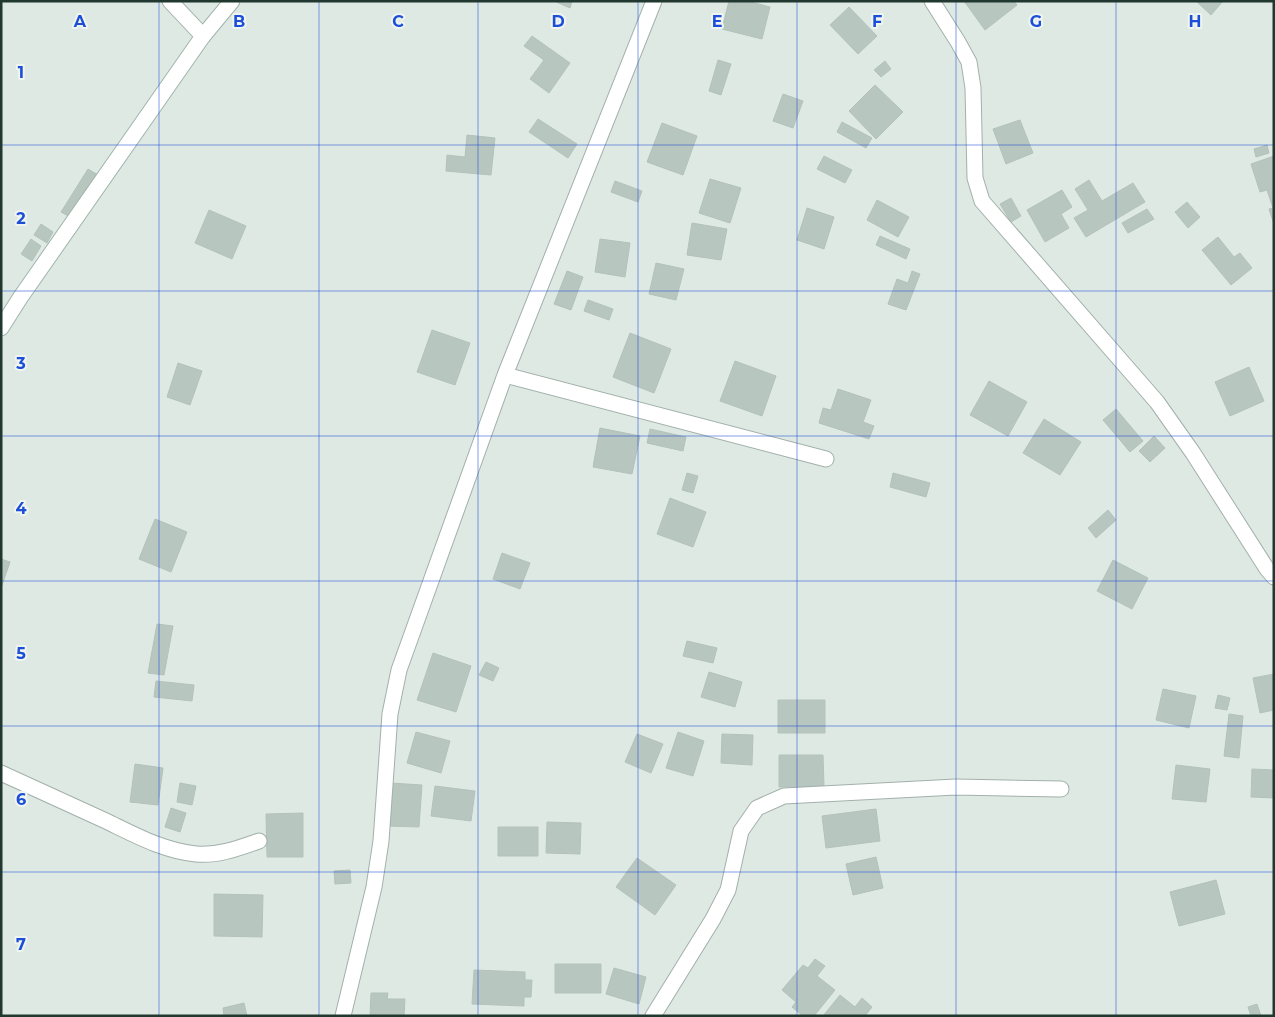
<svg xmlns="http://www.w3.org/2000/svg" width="1275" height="1017" viewBox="0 0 1275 1017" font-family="Montserrat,sans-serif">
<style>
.building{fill:#b8c6c0;stroke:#b2c2bb}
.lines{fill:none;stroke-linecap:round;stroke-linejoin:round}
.street-casing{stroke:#a2b0ab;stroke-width:17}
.secondary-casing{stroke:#9fb4ac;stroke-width:17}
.street{stroke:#fff;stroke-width:15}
.secondary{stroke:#fff;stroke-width:15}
.grid{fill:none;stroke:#1d4ed8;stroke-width:1;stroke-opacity:0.55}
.grid-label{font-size:16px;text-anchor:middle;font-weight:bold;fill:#1d4ed8;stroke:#eff6f2;stroke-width:4;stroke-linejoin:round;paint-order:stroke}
</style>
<rect width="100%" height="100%" fill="#dfe9e4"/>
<path class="building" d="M554 1H572L570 8Z
M729 1H747L770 7 762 39 722 29Z
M964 1H1014L1017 5 985 30Z
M1196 1H1223L1211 15Z
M849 7 877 36 858 54 830 25Z
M532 36 570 63 549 93 530 79 544 60 524 46Z
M718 60 731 64 721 95 709 91Z
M885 61 891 69 881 77 874 70Z
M875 85 903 112 876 139 849 111Z
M783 94 803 101 793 128 773 121Z
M538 119 577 144 568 158 529 132Z
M1020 120 1033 153 1006 164 993 129Z
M842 122 872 138 866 148 837 132Z
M662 123 697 136 683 175 647 162Z
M467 135 495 138 491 175 446 171 447 155 465 157Z
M1267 145 1269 153 1256 157 1254 149Z
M824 156 852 170 845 183 817 169Z
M1274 156V224L1269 209 1273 208 1267 190 1260 192 1251 164Z
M88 169 98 175 70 217 61 212Z
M710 179 741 188 730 223 699 213Z
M1089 180 1102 201 1133 183 1145 202 1086 237 1074 218 1088 210 1075 189Z
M615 181 642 191 638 202 611 192Z
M1062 190 1072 207 1061 214 1069 228 1045 242 1027 210Z
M1011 198 1021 216 1011 222 1000 204Z
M877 200 909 217 898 237 867 220Z
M1187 202 1200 217 1188 228 1175 212Z
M807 208 834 217 824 249 797 240Z
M1147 209 1154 219 1128 233 1122 223Z
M209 210 246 226 232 259 195 243Z
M692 223 727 229 721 260 687 255Z
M41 224 53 232 47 243 34 235Z
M880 236 910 249 906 259 876 245Z
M1218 237 1234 257 1240 253 1252 268 1231 285 1202 250Z
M31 239 41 246 32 261 21 254Z
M600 239 630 243 625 277 595 272Z
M656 263 684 269 676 300 649 294Z
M567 271 583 277 571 310 554 304Z
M912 271 920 274 906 310 888 304 897 279 908 283Z
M588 300 613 309 609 320 584 311Z
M432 330 470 343 455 385 417 372Z
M630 333 671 349 654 393 613 377Z
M735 361 776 376 762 416 720 401Z
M178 363 202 371 190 405 167 397Z
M1249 367 1264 401 1230 416 1215 382Z
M989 381 1027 402 1008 436 970 415Z
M838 389 871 400 863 422 874 426 869 439 819 423 823 408 831 410Z
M1116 409 1143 441 1130 452 1103 420Z
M1044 419 1081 442 1060 475 1023 453Z
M600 428 640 436 632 474 593 467Z
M650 429 686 437 683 451 647 443Z
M1154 436 1165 448 1150 462 1139 451Z
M687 473 698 476 693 493 682 490Z
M893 473 930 483 926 497 890 487Z
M670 498 706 512 693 547 657 534Z
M1108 510 1116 520 1096 538 1088 528Z
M155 519 187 532 171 572 139 559Z
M502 553 530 563 520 589 493 579Z
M1 559 10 562 1 588Z
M1113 560 1148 578 1132 609 1097 591Z
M157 624 173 626 164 675 148 673Z
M687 641 717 648 713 663 683 656Z
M433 653 471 666 456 712 417 700Z
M486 662 499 668 493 681 479 675Z
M709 672 742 682 735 707 701 697Z
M1274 674V710L1260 713 1253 678Z
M156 681 194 685 192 701 154 697Z
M1163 689 1196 696 1189 728 1156 720Z
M1218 695 1230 698 1227 710 1215 708Z
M778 700H825V733H778Z
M1229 714 1243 716 1239 758 1224 756Z
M416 732 450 741 441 773 407 763Z
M678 732 704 741 693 776 666 768Z
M637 734 663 744 651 773 625 762Z
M722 734 753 735 752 765 721 763Z
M779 755H823L824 786 779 787Z
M135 764 163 768 158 805 130 802Z
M1176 765 1210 769 1206 802 1172 799Z
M1252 769 1274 770V798L1251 797Z
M180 783 196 786 192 805 177 802Z
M391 783 422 785 419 827 388 826Z
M435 786 475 791 471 821 431 816Z
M171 808 186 813 180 832 165 827Z
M876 809 880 841 826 848 822 816Z
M303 813V857H267L266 814Z
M547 822 581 823 580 854 546 853Z
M498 827H538V856H498Z
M876 857 883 888 853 895 846 864Z
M637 858 676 885 655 915 616 887Z
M350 870 351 883 335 884 334 871Z
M1216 880 1225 914 1179 926 1170 892Z
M214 894 263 895 262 937 214 936Z
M815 959 825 966 817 976 835 990 814 1016H803L792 1007 796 1002 782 990 803 965 808 968Z
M555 964H601V993H555Z
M614 968 646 977 639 1004 606 994Z
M474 970 525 972V980H532L531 997H524V1006L472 1004Z
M371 993H388L387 999H405L404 1016H370Z
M840 995 855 1007 862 998 872 1007 865 1016H823Z
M244 1003 247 1016H224L223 1008Z
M1257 1004 1261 1016H1251L1248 1007Z"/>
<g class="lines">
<defs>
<path id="street" d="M170 1 203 36
M932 1 958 42 969 62 973 88 975 178 982 201 1157 402 1193 453 1267 569 1274 577
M505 375 826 459
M1 773C36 789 71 805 106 821 135 835 164 851 196 854 218 856 239 848 259 841
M343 1016 374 887 381 841 390 714 399 670 505 375 654 1
M653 1016 713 919 728 890 741 831 757 808 784 796 956 787 1061 789"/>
<path id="secondary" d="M1 328 20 298 203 36 232 1"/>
</defs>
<use href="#street" class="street-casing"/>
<use href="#secondary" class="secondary-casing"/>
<use href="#street" class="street"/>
<use href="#secondary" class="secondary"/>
</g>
<path class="grid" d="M159 1V1016M319 1V1016M478 1V1016M638 1V1016M797 1V1016M956 1V1016M1116 1V1016M1 145H1274M1 291H1274M1 436H1274M1 581H1274M1 726H1274M1 872H1274"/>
<g class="grid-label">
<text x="80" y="27">A</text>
<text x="239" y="27">B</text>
<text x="398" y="27">C</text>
<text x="558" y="27">D</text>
<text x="717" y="27">E</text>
<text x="877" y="27">F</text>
<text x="1036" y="27">G</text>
<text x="1195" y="27">H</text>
<text x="21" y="78">1</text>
<text x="21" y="224">2</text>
<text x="21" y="369">3</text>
<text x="21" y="514">4</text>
<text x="21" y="659">5</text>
<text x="21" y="805">6</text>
<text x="21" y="950">7</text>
</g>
<rect width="1275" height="1017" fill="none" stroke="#213831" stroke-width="5"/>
</svg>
